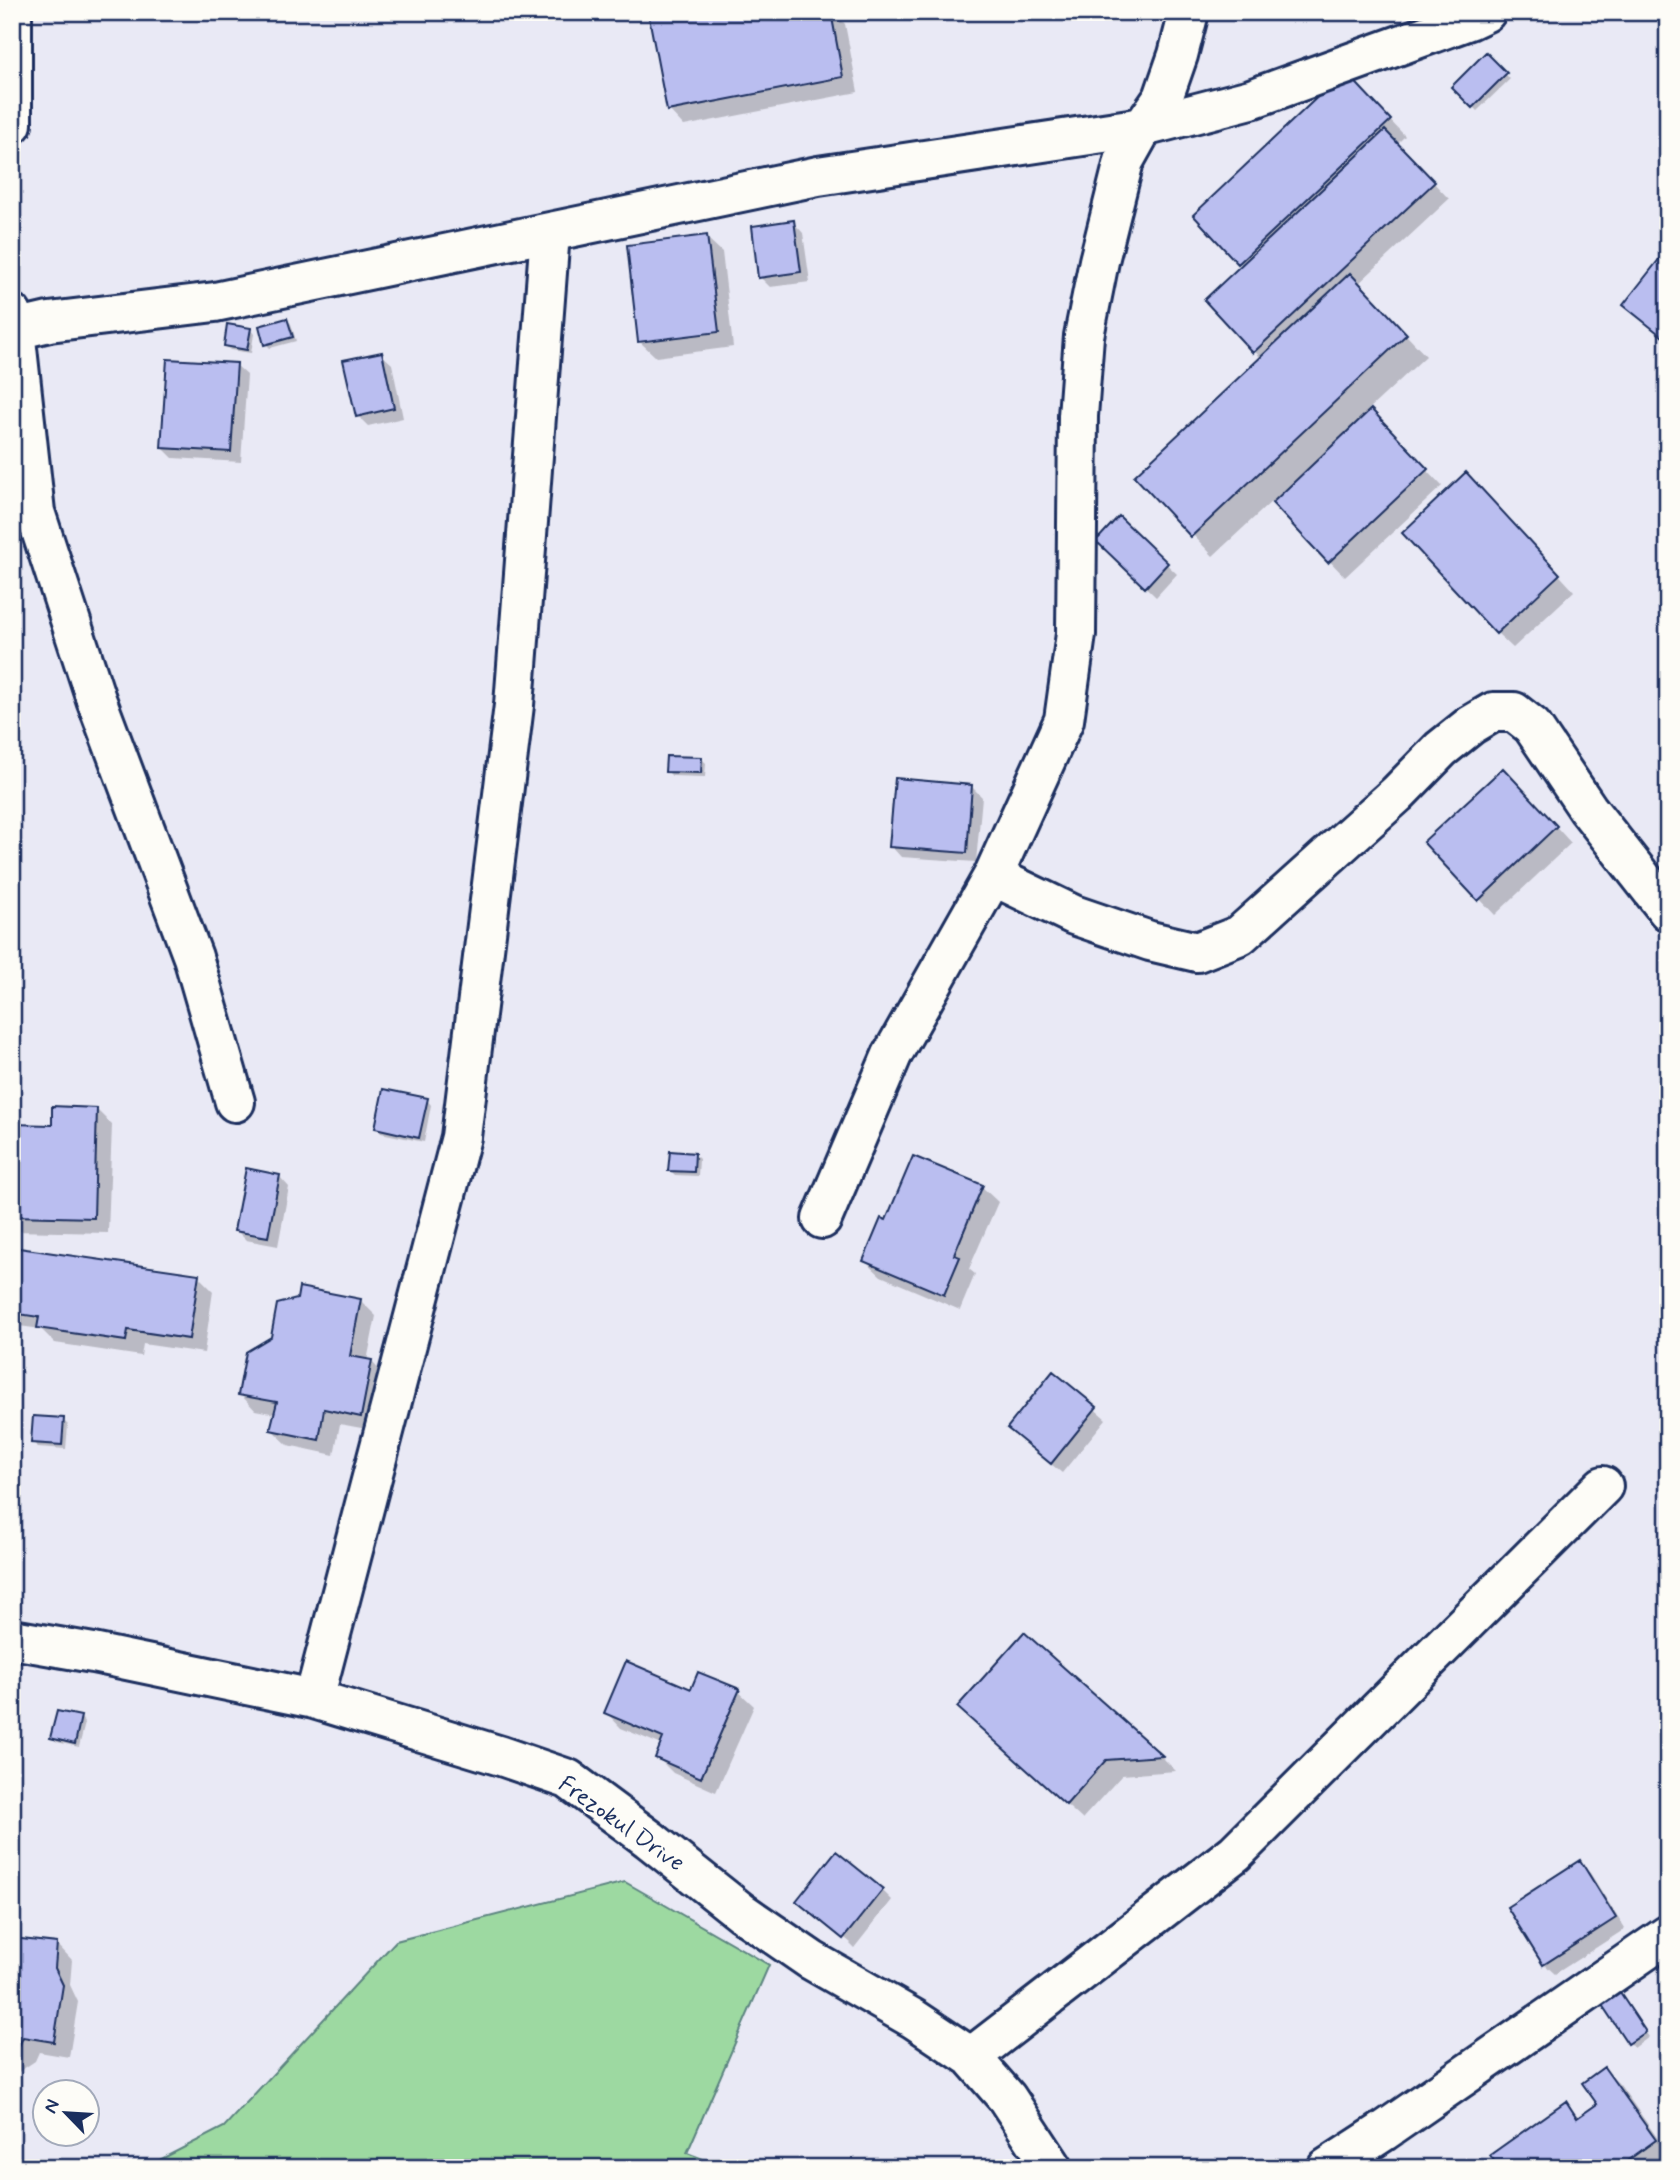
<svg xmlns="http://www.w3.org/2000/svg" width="1680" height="2180" viewBox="0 0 1680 2180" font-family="Mynerve,sans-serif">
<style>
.green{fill:#9dd9a1;stroke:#5c8480;stroke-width:2}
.shadow{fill:#0003}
.building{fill:#babef0;stroke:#1b2f5e;stroke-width:2}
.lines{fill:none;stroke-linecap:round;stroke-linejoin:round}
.minor-casing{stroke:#1b2f5e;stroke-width:44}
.minor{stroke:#fdfcf7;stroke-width:38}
.labels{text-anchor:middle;stroke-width:6;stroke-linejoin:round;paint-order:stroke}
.street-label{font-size:24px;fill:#1b2f5e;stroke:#fdfcf7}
</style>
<rect width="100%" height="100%" fill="#e9e9f5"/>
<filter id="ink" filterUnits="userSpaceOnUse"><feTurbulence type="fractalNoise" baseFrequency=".0143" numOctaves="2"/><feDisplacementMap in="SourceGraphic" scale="14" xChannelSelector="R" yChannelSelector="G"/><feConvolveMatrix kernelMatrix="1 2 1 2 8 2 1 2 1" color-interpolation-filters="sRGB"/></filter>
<g filter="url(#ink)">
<path class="green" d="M625 1882 769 1965 687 2153 727 2168H144L224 2127 396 1941Z"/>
<path class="shadow" d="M725 12H834L845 24 858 92 684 126 669 110Z
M1486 54 1510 79 1477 111 1453 87Z
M1360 89 1405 136 1397 144 1449 199 1358 284 1426 356 1369 409 1442 486 1345 577 1272 501 1213 556 1137 476 1261 358 1206 300 1243 266 1195 215Z
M793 222 803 233 810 282 770 287 760 277Z
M706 237 722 252 733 347 656 357 640 342Z
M287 319 291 324 296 341 270 348 266 344Z
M250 329 254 334 251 353 230 350 225 346Z
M381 354 392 364 403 418 368 426 358 416Z
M236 365 247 375 241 462 173 458 163 448Z
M1481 490 1574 591 1513 648 1497 633Z
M1119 519 1177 574 1156 597 1098 541Z
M701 758 706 763 705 777 672 776 667 771Z
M1518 785 1571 843 1495 915 1426 842Z
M972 787 982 797 976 862 901 857 891 846Z
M427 1100 431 1105 424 1142 381 1133 377 1128Z
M96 1109 112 1125 108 1233 12 1231V1138H21Z
M694 1154 699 1159 698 1176 675 1175 670 1170Z
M279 1176 289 1187 278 1246 246 1240 236 1230Z
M982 1187 998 1202 969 1269 975 1274 960 1310 881 1276 865 1261 887 1223Z
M12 1249 198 1276 213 1291 204 1353 143 1344 141 1356 55 1343 41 1329 12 1325Z
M298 1301H361L376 1316 367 1361 372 1362 387 1378 377 1431 340 1424 334 1455 288 1445 272 1430 276 1414 255 1410 240 1394 272 1338Z
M1053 1373 1106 1419 1062 1473 1019 1438Z
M63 1420 68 1425 66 1449 38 1447 33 1443Z
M1024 1634 1162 1757 1176 1771 1122 1775 1082 1819 975 1723Z
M738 1691 754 1706 716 1792 673 1773 657 1757 662 1745 621 1728 606 1712 692 1692Z
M58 1713 81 1718 85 1723 79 1747 57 1742 52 1737Z
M1579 1863 1590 1873 1625 1929 1555 1974 1544 1964Z
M882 1890 892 1900 854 1948 850 1944 851 1943 807 1907Z
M12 1922 21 1931 20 1941 57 1944 72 1960 70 1985 78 2002 69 2057 39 2052 35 2061 17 2073 12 2069Z
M1618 1992 1649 2037 1634 2048 1603 2003Z
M1604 2069 1620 2085 1668 2153V2158L1654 2168H1502L1565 2103 1580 2118 1599 2105Z"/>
<path class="building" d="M648 12H831L843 77 667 111Z
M1486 52 1507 73 1472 108 1451 87Z
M1345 71 1391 120 1238 264 1193 215Z
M1385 130 1435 182 1253 353 1204 300Z
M794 220 801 272 758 278 752 226Z
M707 235 719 332 638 342 627 245Z
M1668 248V341L1623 305Z
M1350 273 1407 334 1191 537 1134 476Z
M287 318 293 337 264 345 259 326Z
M227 324 251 328 247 350 224 346Z
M382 352 394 408 356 417 343 360Z
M167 359 237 363 231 452 161 448Z
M1371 409 1428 469 1328 563 1272 503Z
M1466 472 1560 574 1496 634 1402 533Z
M1119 516 1168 563 1145 588 1096 541Z
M666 756 702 757 701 773 665 772Z
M1503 768 1557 826 1478 901 1423 842Z
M895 778 972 785 967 853 889 847Z
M383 1089 428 1098 419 1138 375 1128Z
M52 1106 97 1108 94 1218 12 1216V1137H18L12 1124 52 1125Z
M670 1151 695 1153 694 1172 668 1171Z
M913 1156 983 1185 954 1255 960 1257 944 1295 863 1261 881 1218 886 1220Z
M246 1168 280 1175 268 1237 234 1231Z
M12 1247 199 1274 189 1339 128 1330 126 1341 37 1328 39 1317 12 1313Z
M299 1287 361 1299 350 1356 372 1360 361 1417 324 1409 319 1440 270 1430 277 1402 238 1395 246 1352 271 1337 277 1304 297 1299Z
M1053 1371 1097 1407 1051 1464 1007 1428Z
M33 1416 64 1418 62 1445 31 1443Z
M1024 1632 1163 1756 1106 1760 1066 1805 957 1707Z
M626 1661 691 1689 698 1672 740 1689 701 1778 655 1758 663 1738 604 1713Z
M57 1711 81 1716 75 1744 50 1738Z
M836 1851 883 1889 843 1939 796 1901Z
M1580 1860 1616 1918 1543 1965 1507 1907Z
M12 1938 57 1943 55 1968 63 1985 54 2042 23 2037 19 2046 12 2051Z
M1618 1990 1646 2032 1628 2044 1600 2002Z
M1604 2067 1656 2140 1617 2168H1499L1490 2155 1566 2101 1577 2118 1597 2104 1582 2083Z"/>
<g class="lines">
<defs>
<path id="minor" d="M12 12V124
M12 314 15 330 49 322 215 302 818 176 1143 127 1251 99 1469 20 1486 12
M15 330 35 512 96 699 193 957 235 1102
M993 876 1074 915 1150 941 1197 952 1240 935 1397 794 1441 749 1471 725 1493 712H1514L1532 726 1588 809 1668 911
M822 1219 892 1055 993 876 1064 720 1076 634 1078 416 1084 336 1099 261 1124 161 1143 127 1163 98 1178 55 1189 12
M12 1639 93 1653 314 1699 501 1756 568 1779 649 1839 741 1912 811 1960 914 2019 971 2057 1007 2098 1053 2168
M314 1699 461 1137 514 705 550 233
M971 2057 1235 1853 1603 1486
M1327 2168 1384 2131 1668 1935"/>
</defs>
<use href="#minor" class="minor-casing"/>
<use href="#minor" class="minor"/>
</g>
</g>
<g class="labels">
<g class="street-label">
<text transform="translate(622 1823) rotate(35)" y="8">Frezokul Drive</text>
</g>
</g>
<rect width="1680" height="2180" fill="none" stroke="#fdfcf7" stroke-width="42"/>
<rect x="21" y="21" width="1638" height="2138" fill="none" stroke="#1b2f5e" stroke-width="2.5" filter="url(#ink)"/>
<g transform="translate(66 2113) rotate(295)"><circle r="33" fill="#fdfcf7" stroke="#a3aaba" stroke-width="2"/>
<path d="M0-5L12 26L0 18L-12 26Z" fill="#1b2f5e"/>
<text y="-10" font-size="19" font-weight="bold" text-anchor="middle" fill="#1b2f5e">N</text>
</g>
</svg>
